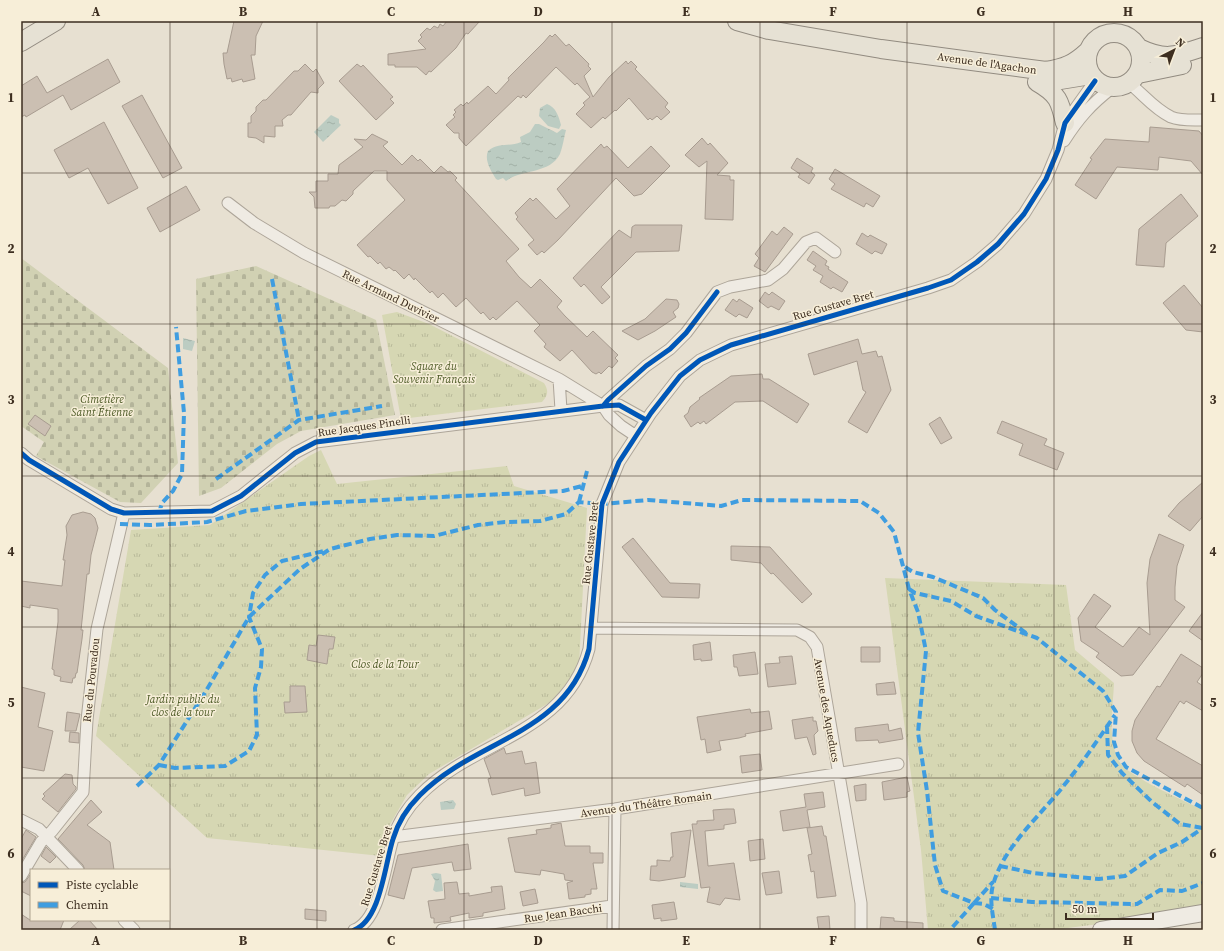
<svg xmlns="http://www.w3.org/2000/svg" width="1224" height="951" viewBox="0 0 1224 951" font-family="'Source Serif 4',serif">
<style>
.grass{fill:url(#grass-tufts)}
.cemetery{fill:url(#cemetery-stones)}
.water{fill:url(#water-ripples)}
.building{fill:#cbbfb2;stroke:#a89c90}
.lines{fill:none;stroke-linecap:round;stroke-linejoin:round}
.minor-casing{stroke:#ada599;stroke-width:13}
.secondary-casing{stroke:#9c958a;stroke-width:18}
.primary-casing{stroke:#928b80;stroke-width:20}
.minor{stroke:#efebe3;stroke-width:11}
.secondary{stroke:#efebe3;stroke-width:16}
.primary{stroke:#e6e1d4;stroke-width:18}
.quiet{stroke:#3f9de0;stroke-width:4;stroke-dasharray:8 4;stroke-linecap:butt}
.cycleway-casing{stroke:#f7eed8;stroke-width:8}
.cycleway{stroke:#0057b8;stroke-width:5}
.grid{fill:none;stroke:#3d2e20;stroke-width:1;stroke-opacity:0.55}
.labels{text-anchor:middle;stroke-width:3;stroke-linejoin:round;paint-order:stroke}
.street-label{font-size:11px;fill:#3d2e20;stroke:#f7eed8}
.park-label{font-size:11px;font-style:italic;fill:#4d5a26;stroke:#f7eed8}
.neatline{fill:none;stroke:#3d2e20;stroke-width:1.5}
.grid-label{font-size:13px;text-anchor:middle;font-weight:bold;fill:#3d2e20}
</style>
<defs>
<pattern id="grass-tufts" width="24" height="20" patternUnits="userSpaceOnUse"><rect width="24" height="20" fill="#d6d7b3"/><path d="M3 7l-1-3M5 7V3M7 7l1-3M15 17l-1-3M17 17v-4M19 17l1-3" fill="none" stroke="#b9b99a"/></pattern>
<pattern id="cemetery-stones" width="16" height="16" patternUnits="userSpaceOnUse"><rect width="16" height="16" fill="#d1d1b3"/><path d="M2 7V4a2 2 0 0 1 4 0v3zM10 15v-3a2 2 0 0 1 4 0v3z" fill="#b4b49a"/></pattern>
<pattern id="water-ripples" width="26" height="14" patternUnits="userSpaceOnUse"><rect width="26" height="14" fill="#bcccc2"/><path d="M2 4q2-2 4 0t4 0M15 11q2-2 4 0t4 0" fill="none" stroke="#a2b0a6"/></pattern>
</defs>
<rect width="100%" height="100%" fill="#e7e0d1"/>
<path class="grass" d="M397 312 429 324 544 383C549 391 548 395 542 402L401 419 382 315Z
M321 450 337 484 507 466 514 486 587 508 579 666 554 700 429 774 407 795 388 828 381 856 207 838 96 736 131 530 210 525 309 456Z
M885 578 1066 585 1075 650 1114 683C1113 709 1107 737 1119 761 1125 775 1187 802 1203 810V904L1130 920 1052 930H928L921 850Z"/>
<path class="cemetery" d="M21 258 168 368 178 463 141 503 120 502 36 456 44 442 21 426Z
M256 266 376 320 395 415 301 431 277 444 221 488 199 496 196 279Z"/>
<path class="water" d="M547 104C556 107 559 117 561 125L559 129 548 126 539 116 540 108Z
M331 115 339 119V123L341 125 323 142 314 132Z
M535 124H539L557 133 562 129 566 130C564 137 563 146 560 154 550 174 522 169 506 181L503 178 498 180 496 179C491 171 484 160 488 151 498 142 510 147 521 142L520 137 530 132Z
M183 338 195 341 192 351 183 349Z
M453 800 456 804 454 809 441 810 440 802Z
M436 873 441 874 443 891 436 892 433 890 435 881 431 874Z
M680 882 698 884V889L680 887Z"/>
<path class="building" d="M234 21H263L256 36 255 55H251L255 79 243 82 242 79 232 82 231 78 227 79 224 64 223 53H227Z
M447 21H480L468 34 466 33 456 48 431 72 429 71 426 75 417 67H395V65H388V54L426 49 418 41 422 37 420 35 427 28 430 30 434 26 438 28 440 24 443 26Z
M555 34 566 46 569 44 589 64 588 66 591 69 584 76 593 97 609 77 626 61 628 64 631 61 637 67 635 69 668 103 665 107 670 112 661 120 657 116 652 120 650 118 648 120 629 98 616 111 615 110 605 119 603 117 591 128 576 114 585 105 583 103 590 97 577 83 575 85 556 67 526 98 523 95 521 98 518 96 466 146 459 138V133H454L446 125 455 117 453 115 456 112 454 110 461 104 463 106 467 102 468 104 488 86 496 94 509 80 508 78 544 42 550 35 552 37Z
M108 59 120 82 71 110 63 95 26 117 25 115 21 117V86L37 76 47 93Z
M305 64 313 72 316 69 324 83 318 89V93L311 92 291 115H288L282 120 283 126H275V137L264 136V143L256 138 248 137V123H251V116L256 111V107L263 100H266L294 71H298Z
M357 64 361 67 363 65 393 97 390 99 394 103 376 120 339 81Z
M142 95 182 168 163 178 122 106Z
M104 122 138 188 108 204 88 168 69 178 54 150Z
M1150 127 1199 131 1203 136V175L1191 161 1159 157 1158 170 1117 167 1096 199 1075 185 1092 159 1090 158 1105 139 1149 142Z
M372 134 388 142 383 146 402 165 412 155 418 161 420 159 434 173 441 166 448 172 450 171 457 178 455 180 519 249 506 261 519 277 531 288 540 279 562 301 557 307 565 316 587 337 593 331 618 355 615 358 618 361 612 368 609 366 601 374 599 372 596 374 592 372 572 350 560 361 544 347 546 344 534 331 540 325 517 301 496 320 493 317 490 320 483 312 481 314 466 298 456 307 443 293 438 298 432 291 430 293 415 278 414 280 409 274 404 279 395 270 394 271 389 267 386 269 380 262 378 264 370 256 368 257 357 245 405 200 387 180V171H374L353 191V194L346 201 342 200 335 206H330L329 208H315L314 197 309 192H316V181H328V174H338L339 165 363 147 354 139 366 140Z
M702 138 708 145 710 143 728 163 717 175 730 176V180H734L733 220 705 219 707 161 699 167 685 155Z
M601 144 604 148 607 146 628 168 651 146 670 166 642 194 634 196 616 178 558 240 544 253 542 251 537 255 528 245 534 240 516 219 518 217 515 213 530 198 533 201 536 198 556 219 570 206 557 189Z
M797 158 813 168 811 172 815 175 809 184 798 177 800 174 791 168Z
M835 169 880 196 873 207 866 203 864 207 831 189 835 184 829 179Z
M186 186 200 210 160 232 147 208Z
M1181 194 1198 216 1166 243 1164 267 1136 265 1139 229Z
M635 225H682L679 251 636 252 601 287 610 297 602 304 584 284 581 287 573 278 619 230 631 238 632 227Z
M784 227 793 234 765 272 754 266 759 258 755 254 772 231 777 235Z
M862 233 868 237 870 235 887 244 882 254 875 251 872 254 856 244Z
M813 251 827 261 825 265 829 267 828 269 848 282 842 292 833 287 831 289 820 282 823 276 813 270 816 266 807 260Z
M1184 285 1203 308V332L1186 330 1163 303Z
M765 292 769 295 772 292 785 301 779 310 771 306 768 308 759 301Z
M666 299 677 300 679 304 678 308 673 312 676 317 655 331 638 340 622 331 645 319Z
M733 299 737 302 739 299 753 308 747 318 739 314 736 317 725 310Z
M858 339 862 354 876 351 878 357 882 356 891 390 867 433 848 422 866 392 863 390 857 361 814 375 808 354Z
M762 374 763 379H769L809 404 797 423 763 401 735 402 706 424 704 421 700 424 698 422 691 427 684 416 688 413 690 407 700 399 699 398 731 376Z
M35 415 51 426 45 436 28 424Z
M940 417 952 438 941 444 929 424Z
M1002 421 1047 439 1044 445 1064 453 1057 470 1019 455 1023 444 997 433Z
M1203 482V516L1190 531 1168 516 1179 503Z
M83 512 91 514 95 518 98 528 91 555 89 574H87L81 630H83L82 639 77 673H76L75 678H73L72 683 60 681 61 677 54 675V670L52 669 58 622V609L30 605V608L21 606V581L62 586 65 560H63L67 535 66 526 72 515Z
M1159 534 1184 545 1177 566 1175 587V600L1185 607 1133 675 1121 676 1096 657 1099 653 1081 641 1078 618 1094 594 1111 606 1095 627 1123 647 1139 627 1150 635 1147 583 1150 559Z
M633 538 670 583 700 584 699 598 662 597 622 547Z
M731 546 770 547 812 594 802 603 773 573 771 574 761 563 731 560Z
M1203 612V641L1189 631Z
M318 635 335 637 333 649H329L327 664 307 660 309 645 316 646Z
M710 642 712 660 701 661V659L694 660 693 645Z
M861 647H880V662H861Z
M755 652 758 674 739 676 737 667H734L733 655Z
M1181 654 1203 668V673L1197 682 1203 686V711L1186 701 1184 704 1180 701 1156 739 1203 766V795L1187 784 1185 787 1144 761 1137 753 1132 741V731L1135 720 1157 686 1160 687Z
M792 656 796 684 768 687 765 664 780 663 779 657Z
M894 682 896 694 877 695 876 684Z
M290 686H305L307 712 285 713 284 702H290Z
M21 687 45 693 38 727 53 731 44 771 21 767Z
M750 709 751 713 769 711 772 729 745 734 746 736 739 738 719 741 721 750 707 753 705 739 701 740 697 717Z
M67 712 80 714 76 731H65Z
M813 717V721H816L818 731 814 735 816 754 813 755 807 737 795 739 792 720Z
M888 724 889 731 901 728 903 739 879 743 878 740 856 741 855 728Z
M70 732 79 733V743L69 742Z
M504 748 506 754 522 751 525 764 536 762 540 793 525 796 524 788 492 795 488 779 491 778 484 759Z
M760 754 762 770 742 773 740 756Z
M65 774 72 775 73 784 76 787V789L58 812 42 799 45 796 43 794Z
M907 777 910 791 907 792V797L884 800 882 782Z
M866 784V800L856 801 854 786Z
M823 792 825 807 807 810 810 827 783 831 780 811 806 807 804 794Z
M91 800 102 812 87 825 110 842 114 870H85L83 865 58 839Z
M727 809H734L736 823 724 825V829L705 831 708 866 734 863 740 900 725 898 720 905 707 902 710 887 701 888 692 824H697V821L714 820 713 810Z
M561 823 565 846H590V853H603V863H593L597 889H591V894L585 895V897L569 899 567 883 573 881 565 880 564 874 541 870 540 875 515 872 508 838 537 834 536 830 551 828V825Z
M822 826 824 836H826L836 896 817 898 814 871 811 872 808 855 812 854 807 828Z
M26 830 36 837 21 862V839Z
M691 830 685 877 659 881 650 880 651 866H657V860L670 861 671 857H673L671 833Z
M763 839 765 859 750 861 748 841Z
M468 844 471 869 454 871 452 862 412 868 404 899 388 895 398 855Z
M46 847 56 857 50 863 41 856Z
M779 871 782 893 766 895 762 873Z
M30 875 31 876V896L21 891V883L25 882Z
M457 882 459 894 469 893V896L492 892 491 887 502 886 505 909 483 913V916L469 918V913L450 917 451 921 434 923V918H431L428 901 445 899 444 883Z
M535 889 538 903 523 906 520 892Z
M674 902 677 919 661 921V918L654 919 652 905Z
M305 909 326 911V921L305 919Z
M21 914 30 920H64L60 930H21Z
M829 916 830 930H819L817 917Z
M881 917 894 918V921L923 923V930H880Z
M80 920H89L98 930H69Z"/>
<g class="lines">
<defs>
<path id="minor" d="M1129 83C1143 94 1154 109 1171 117 1181 121 1193 120 1203 120
M1064 141C1078 119 1091 104 1112 88
M228 203 254 223 304 253 559 379 603 406 609 415 621 426 636 436
M559 379 561 410
M603 406 608 400 646 366 670 349 686 333 717 292 730 287 768 280 783 269 806 242 816 238 835 252
M21 453 29 460 111 509 124 513 212 511 241 496 295 453 316 442 603 406 619 405 646 420
M592 628 797 630 810 637 817 647 861 903V930
M21 820 39 829 78 870
M393 837 615 809 898 764
M21 876 41 842 52 831 83 792 87 720 97 629 124 513
M124 920 134 930
M354 930C381 920 385 863 393 839 398 822 408 807 420 795 475 739 566 735 589 649L602 504 619 462 651 413 680 376 700 360 731 345 928 288 951 280 977 262 998 244 1024 214 1046 179 1058 150 1065 123 1095 81
M442 930 612 906
M613 930 615 809"/>
<path id="secondary" d="M1101 930 1203 913"/>
<path id="primary" d="M737 21 769 30 881 49 1046 71C1065 68 1074 64 1088 51
M1087 60a27 27 0 1 1 54 0a27 27 0 1 1-54 0Z
M21 42 56 21
M1139 48C1166 61 1176 56 1203 47
M1138 74 1182 65
M1037 82C1058 94 1060 101 1065 123
M1048 82 1091 75"/>
</defs>
<use href="#minor" class="minor-casing"/>
<use href="#secondary" class="secondary-casing"/>
<use href="#primary" class="primary-casing"/>
<use href="#minor" class="minor"/>
<use href="#secondary" class="secondary"/>
<use href="#primary" class="primary"/>
<path class="quiet" d="M272 279 299 420
M216 479 299 420 382 406
M579 502 587 471
M159 513 162 503 173 491 182 474 184 413 176 327
M120 524 150 525 207 522 246 511 301 504 563 491 582 486
M905 567 913 572 933 577 983 598 995 610 1026 633
M909 589 915 593 951 601 976 616 1037 638 1103 691 1116 712 1114 742 1118 755 1126 767 1203 808
M1107 726 1108 755 1122 773 1152 802 1180 824 1203 828
M159 765 175 768 225 766 249 751 257 735 255 688 261 667 262 649 249 617 253 593 265 575 282 561 324 551
M137 786 159 765 206 691 249 617 300 569 330 549 370 539 397 535 434 536 478 525 505 522 540 521 566 514 579 502 602 504 648 500 721 506 742 500 860 501 879 513 894 532 909 589 918 612 926 651 918 733 927 791 935 865 943 891 974 903 950 930
M1000 866 1033 873 1099 879 1125 876 1158 853 1182 842 1203 828
M991 898 1032 902 1137 904 1160 890 1182 891 1203 883
M974 903 993 882
M974 903 984 904 993 909
M995 930C993 915 989 899 993 885 1003 847 1042 814 1065 784 1083 762 1099 738 1115 715"/>
<defs>
<path id="cycleway" d="M603 406 608 400 646 366 670 349 686 333 717 292
M21 453 29 460 111 509 124 513 212 511 241 496 295 453 316 442 603 406 619 405 646 420
M354 930C381 920 385 863 393 839 398 822 408 807 420 795 475 739 566 735 589 649L602 504 619 462 651 413 680 376 700 360 731 345 928 288 951 280 977 262 998 244 1024 214 1046 179 1058 150 1065 123 1095 81"/>
</defs>
<use href="#cycleway" class="cycleway-casing"/>
<use href="#cycleway" class="cycleway"/>
</g>
<path class="grid" d="M170 21V930M317 21V930M464 21V930M612 21V930M760 21V930M907 21V930M1054 21V930M21 173H1203M21 324H1203M21 476H1203M21 627H1203M21 778H1203"/>
<g class="labels">
<g class="street-label">
<text transform="translate(987 63) rotate(8)" y="4">Avenue de l'Agachon</text>
<text transform="translate(391 296) rotate(26)" y="4">Rue Armand Duvivier</text>
<text transform="translate(833 305) rotate(-16)" y="4">Rue Gustave Bret</text>
<text transform="translate(364 426) rotate(-8)" y="4">Rue Jacques Pinelli</text>
<text transform="translate(590 543) rotate(-84)" y="4">Rue Gustave Bret</text>
<text transform="translate(91 680) rotate(-84)" y="4">Rue du Pouvadou</text>
<text transform="translate(827 710) rotate(80)" y="4">Avenue des Aqueducs</text>
<text transform="translate(646 804) rotate(-8)" y="4">Avenue du Théâtre Romain</text>
<text transform="translate(376 866) rotate(-73)" y="4">Rue Gustave Bret</text>
<text transform="translate(563 913) rotate(-8)" y="4">Rue Jean Bacchi</text>
</g>
<g class="park-label">
<text x="434" y="370">Square du<tspan x="434" dy="13">Souvenir Français</tspan></text>
<text x="102" y="403">Cimetière<tspan x="102" dy="13">Saint Étienne</tspan></text>
<text x="385" y="668">Clos de la Tour</text>
<text x="183" y="703">Jardin public du<tspan x="183" dy="13">clos de la tour</tspan></text>
</g>
</g>
<rect width="1224" height="951" fill="none" stroke="#f7eed8" stroke-width="44"/>
<rect x="30" y="869" width="140" height="52" fill="#f7eed8" stroke="#ada18e"/>
<rect x="38" y="882" width="20" height="6" fill="#0057b8" stroke="#ada18e"/>
<text x="66" y="889" font-size="12" fill="#3d2e20">Piste cyclable</text>
<rect x="38" y="902" width="20" height="6" fill="#3f9de0" stroke="#ada18e"/>
<text x="66" y="909" font-size="12" fill="#3d2e20">Chemin</text>
<g transform="translate(1174 50) rotate(42)" stroke="#f7eed8" stroke-width="3" paint-order="stroke">
<path d="M0-3L7 15L0 10L-7 15Z" fill="#3d2e20"/>
<text y="-6" font-size="11" font-weight="bold" text-anchor="middle" fill="#3d2e20">N</text>
</g>
<path d="M1066 913v6h87v-6" fill="none" stroke="#3d2e20" stroke-width="2"/>
<text x="1072" y="913" font-size="12" fill="#3d2e20" stroke="#f7eed8" stroke-width="3" paint-order="stroke">50 m</text>
<rect x="22" y="22" width="1180" height="907" class="neatline"/>
<g class="grid-label">
<text x="96" y="16">A</text>
<text x="243" y="16">B</text>
<text x="391" y="16">C</text>
<text x="538" y="16">D</text>
<text x="686" y="16">E</text>
<text x="833" y="16">F</text>
<text x="981" y="16">G</text>
<text x="1128" y="16">H</text>
<text x="11" y="102">1</text>
<text x="1213" y="102">1</text>
<text x="11" y="253">2</text>
<text x="1213" y="253">2</text>
<text x="11" y="404">3</text>
<text x="1213" y="404">3</text>
<text x="11" y="556">4</text>
<text x="1213" y="556">4</text>
<text x="11" y="707">5</text>
<text x="1213" y="707">5</text>
<text x="11" y="858">6</text>
<text x="1213" y="858">6</text>
<text x="96" y="945">A</text>
<text x="243" y="945">B</text>
<text x="391" y="945">C</text>
<text x="538" y="945">D</text>
<text x="686" y="945">E</text>
<text x="833" y="945">F</text>
<text x="981" y="945">G</text>
<text x="1128" y="945">H</text>
</g>
</svg>
